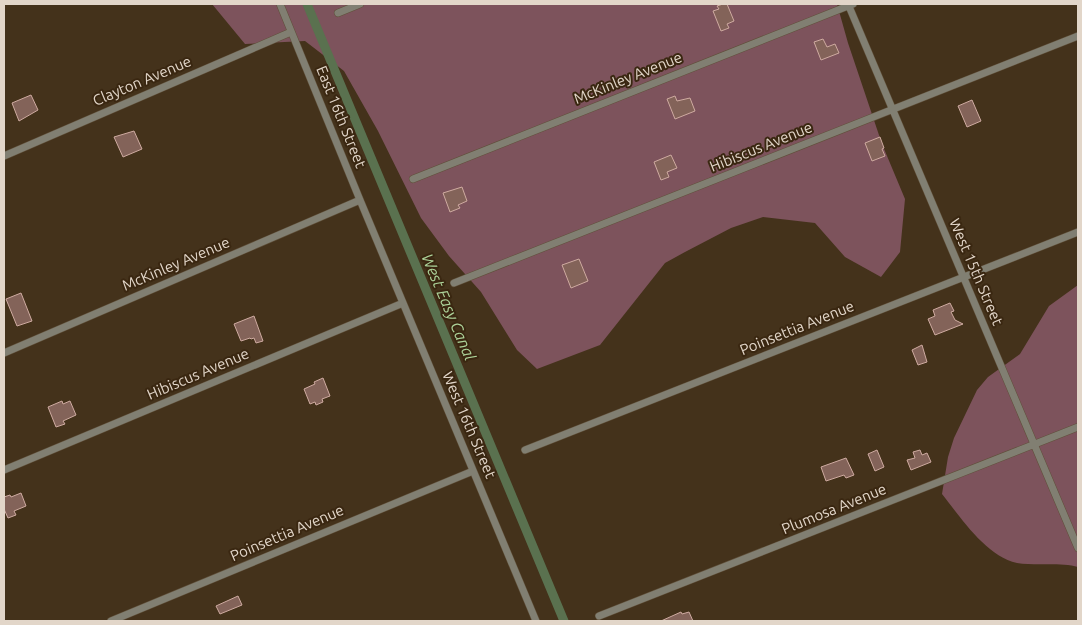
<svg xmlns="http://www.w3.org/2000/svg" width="1082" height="625" viewBox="0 0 1082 625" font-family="Ubuntu,sans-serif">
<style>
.forest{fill:#7d535c}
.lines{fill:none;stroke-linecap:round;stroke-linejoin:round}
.canal{stroke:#5a714f;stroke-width:9}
.building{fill:#836359;stroke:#cfaba1}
.street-casing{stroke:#60503a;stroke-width:8}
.street{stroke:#817f72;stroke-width:7}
.labels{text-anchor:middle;stroke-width:4;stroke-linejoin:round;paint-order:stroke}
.street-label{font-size:15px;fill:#e2d6c9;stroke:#3a2711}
.water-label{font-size:16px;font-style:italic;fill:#add39a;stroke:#3a2711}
</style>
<rect width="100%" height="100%" fill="#44321b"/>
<path class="forest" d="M212 4H837L848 43 882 144 905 199 900 252 881 277 845 257 815 223 763 217 731 228 685 252 665 263 600 345 537 369 517 350 481 292 449 256 421 218 378 131 344 71 305 41 245 44Z
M1078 285V567C1062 562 1035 566 1017 563 986 556 961 518 942 494L948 457 954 438 977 390 988 377 1020 354 1049 306Z"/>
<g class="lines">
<path class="canal" d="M307 4 564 621"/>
</g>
<path class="building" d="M723 4H727L734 21 727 24 729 28 721 31 713 11 719 9 717 6Z
M823 39 827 47 835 44 839 53 821 60 814 42Z
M31 95 38 110 19 121 12 103Z
M675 96 677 101 690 98 695 111 675 119 667 99Z
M972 100 981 121 967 127 958 106Z
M134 131 142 149 123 157 114 137Z
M880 137 884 148 882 149 885 156 872 161 865 143Z
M671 155 677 168 667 172 669 177 661 180 654 162Z
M462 187 467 201 458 205 460 208 450 212 443 193Z
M579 259 588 281 571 288 562 265Z
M21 293 32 321 17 326 6 299Z
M950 303 954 311 951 312 955 320 963 324 935 335 928 319 935 316 933 310Z
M254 316 263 341 256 343 254 338 251 339 250 338 241 341 234 324Z
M922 345 927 362 918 365 912 350Z
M323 378 330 396 322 399 323 402 316 405 315 402 310 404 304 389 315 384 314 382Z
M62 401 63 404 70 401 76 415 63 421 65 424 56 427 48 407Z
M877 450 884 467 875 471 868 454Z
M920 450 922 455 927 453 931 462 911 470 907 460 915 458 913 452Z
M846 458 854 475 846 478 844 475 826 481 821 467Z
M21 493 26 506 14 511 16 515 8 518 4 509V497L10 495 11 497Z
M238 596 242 605 220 614 216 606Z
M681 612 682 614 689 612 693 621H661Z"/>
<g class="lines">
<defs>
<path id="street" d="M280 4 360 200 536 621
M848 4 1078 548
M338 13 360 4
M4 156 291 32
M413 179 853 4
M454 283 1078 36
M4 353 360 200
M525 450 1078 232
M4 470 403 303
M599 616 1078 427
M111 621 473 471"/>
</defs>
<use href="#street" class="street-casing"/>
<use href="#street" class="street"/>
</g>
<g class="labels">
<g class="street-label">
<text transform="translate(628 78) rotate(-22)" y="5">McKinley Avenue</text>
<text transform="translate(142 81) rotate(-23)" y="5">Clayton Avenue</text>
<text transform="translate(341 117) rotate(68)" y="5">East 16th Street</text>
<text transform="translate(761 147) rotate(-22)" y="5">Hibiscus Avenue</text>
<text transform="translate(176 264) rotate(-23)" y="5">McKinley Avenue</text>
<text transform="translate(976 272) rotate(67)" y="5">West 15th Street</text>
<text transform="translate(797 328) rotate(-22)" y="5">Poinsettia Avenue</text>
<text transform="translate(198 374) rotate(-23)" y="5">Hibiscus Avenue</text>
<text transform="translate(469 425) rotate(67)" y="5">West 16th Street</text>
<text transform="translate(834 509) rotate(-22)" y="5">Plumosa Avenue</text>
<text transform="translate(287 533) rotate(-23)" y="5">Poinsettia Avenue</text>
</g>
<g class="water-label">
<text transform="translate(449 307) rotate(67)" y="6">West Easy Canal</text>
</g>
</g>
<rect width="1082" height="625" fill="none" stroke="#e2d6c9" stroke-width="10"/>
</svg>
